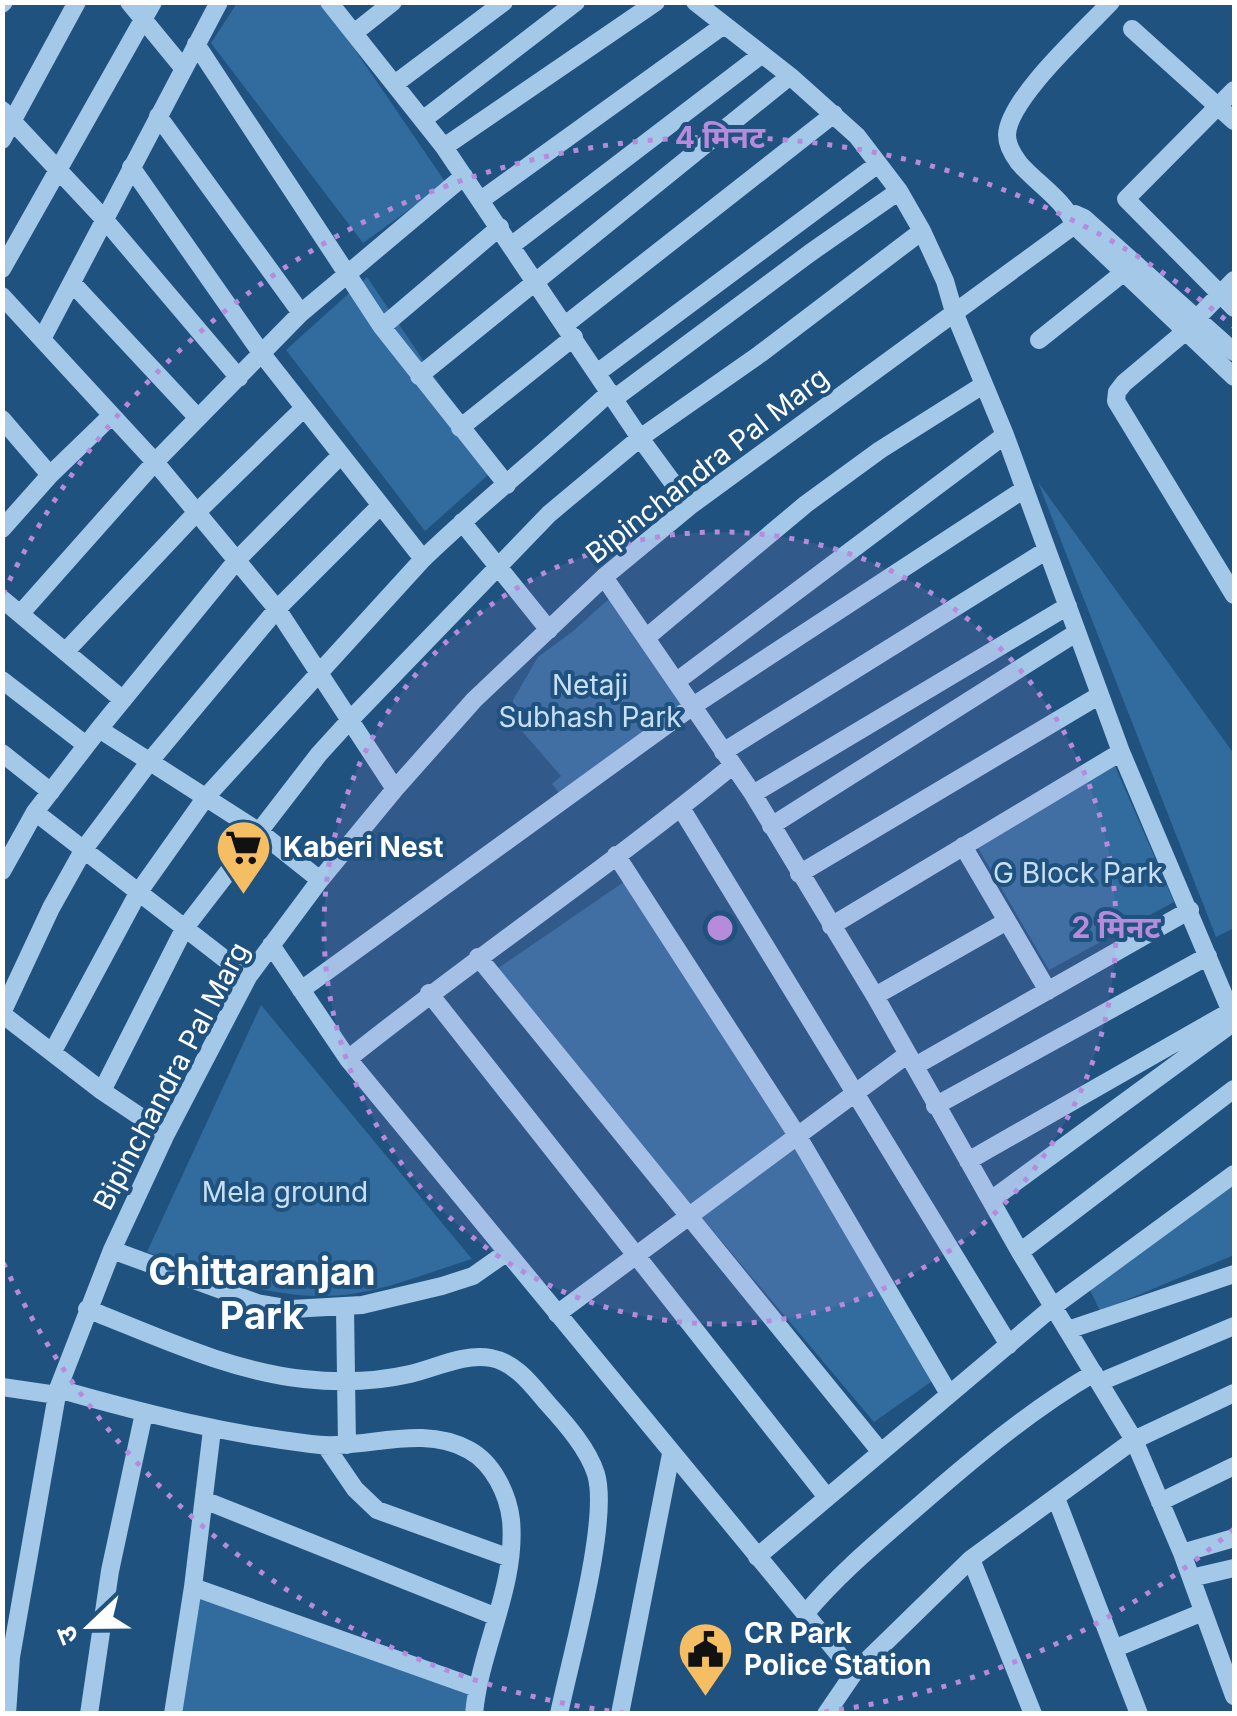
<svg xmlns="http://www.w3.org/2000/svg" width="1237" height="1716" viewBox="0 0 1237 1716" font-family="Inter,'Noto Sans Devanagari',sans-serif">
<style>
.green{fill:#326b9d}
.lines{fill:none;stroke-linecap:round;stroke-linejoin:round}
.minor{stroke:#a3c8e8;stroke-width:18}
.ring{fill:none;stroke:#b68bdc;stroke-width:5;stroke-dasharray:5 10}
.labels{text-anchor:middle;stroke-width:8;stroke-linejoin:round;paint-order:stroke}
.street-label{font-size:28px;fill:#fff;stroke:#1f527f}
.park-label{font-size:28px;fill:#c7e0f6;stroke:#1f527f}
.poi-label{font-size:28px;font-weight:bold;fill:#fff;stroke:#1f527f;text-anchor:start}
.district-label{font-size:38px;font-weight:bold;fill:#fff;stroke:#1f527f}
.centre{fill:#b68bdc;stroke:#1f527f;stroke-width:5}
.ring-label{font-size:30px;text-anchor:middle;font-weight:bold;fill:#b68bdc;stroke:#1f527f;stroke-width:8;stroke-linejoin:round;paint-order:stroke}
</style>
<rect width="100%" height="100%" fill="#1f527f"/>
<path class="green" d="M237 3H323L446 183 363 243 211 43Z
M367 277 496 468 425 531 286 350Z
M1038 482 1234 754V928L1216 937Z
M610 598 689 709 565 801 552 784 561 776 515 723 513 700 538 657 572 632Z
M1115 766 1174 902 1049 970 978 848Z
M634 875 935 1379 874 1422 494 971Z
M261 1005 472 1259C433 1271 384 1291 344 1295 275 1301 210 1277 147 1252Z
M1234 1184V1255L1100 1311 1090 1290Z
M193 1587 477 1688 472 1713 177 1714Z"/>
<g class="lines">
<path class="minor" d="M129 2 184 69
M329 2 444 147 640 438 690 506
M695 2 790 76 857 136 899 191 922 231 945 281 954 312 1005 435 1121 752 1234 1019
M1111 2C1085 30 1008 99 1007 135 1007 145 1013 155 1019 163 1037 184 1064 199 1075 226L1234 377
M2 4 4 2
M1132 29 1234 121
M354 33 393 2
M196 44 382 327 507 485
M396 83 504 2
M1234 90 1126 199 1234 308
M2 110 105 220 239 378
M158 116 301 313
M424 119 576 2
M2 140 77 2
M444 147 656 2
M131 167 262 354 423 559
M481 200 724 25
M1075 214 1084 218 1234 352
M512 245 761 55
M2 269 153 2
M73 284 198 418
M2 296 155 462 277 609 395 789
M1198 317 1234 280
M565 325 834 114
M382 327 500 227
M1187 330 1124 383 1117 392 1116 401 1234 595
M42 339 219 2
M1039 340 1123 273
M597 373 878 164
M419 376 790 76
M615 398 810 253 899 191
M2 419 50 475
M460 428 574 337
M462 522 549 630
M2 529 50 475 111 416
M604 577 753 794 875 996 1020 1252 1134 1440 1182 1553 1234 1696
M2 599 123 700
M21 613 155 462 301 313 464 176
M647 637 806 504 880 450 983 385
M67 650 196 513 303 409
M2 680 86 745
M677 681 1005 435
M99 729 261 833 320 880
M723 752 1047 550
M2 753 51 792
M753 794 1068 606
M681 808 1009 1345
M35 812 248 977
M771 826 1076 633
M963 846 1048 991
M616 855 797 1135 949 1394
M2 871 35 812 99 729 237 560 340 456
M799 874 1100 695
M831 926 1121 752
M271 945 348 1059 854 1673
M478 957 880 1451
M301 990 693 706 1023 490
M429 993 826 1496
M875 996 1007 921
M2 1013 51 908 84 849 150 761 277 609 380 506
M2 1014 102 1091 166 1134
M53 1051 138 893 206 797 423 559C483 501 549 449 610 392
M348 1059C474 958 608 868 732 766
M915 1066 1190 910
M102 1091 184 929 319 754 350 720 549 514 640 438 760 354 922 231
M935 1106 1208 956
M968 1161 1231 1011
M991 1200 1234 1022
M112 1250 257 1303 292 1309 362 1305 442 1286 473 1276 507 1252
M1020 1252 1234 1089
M345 1307 347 1445
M87 1309C156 1336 229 1371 304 1379 340 1383 375 1382 410 1374 436 1368 464 1353 491 1358 517 1363 533 1387 549 1405 567 1425 588 1449 596 1474 610 1521 570 1660 559 1714
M557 1314 908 1054
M1068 1330 1234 1274
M1100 1382 1234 1326
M2 1387 57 1395
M58 1389C143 1413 225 1434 311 1444 363 1451 420 1423 469 1450 493 1463 508 1494 511 1520 517 1586 480 1648 474 1714
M325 1445 355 1489 377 1510 510 1558
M1056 1498 1139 1714
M204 1500 497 1617
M1160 1502 1234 1466
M1182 1553 1234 1538
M757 1557 1054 1306 1234 1174
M971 1559 1033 1714
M1191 1578 1234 1568
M193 1587 477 1688
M805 1614C839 1573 882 1538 922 1503 976 1456 1032 1409 1094 1373
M1116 1648 1203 1612
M7 1714 11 1657 58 1389 112 1250 166 1134 248 977 320 880 395 789 474 700 604 577 690 506 1084 218
M89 1714 110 1571 144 1413
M173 1714 193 1587 212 1430
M620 1714 671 1454
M826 1714 854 1673 971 1559 1134 1440 1234 1393"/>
</g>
<circle cx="720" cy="928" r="396" fill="#b68bdc" fill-opacity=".12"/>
<g class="ring">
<circle cx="720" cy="928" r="396"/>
<path d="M1234 1529A791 791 0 0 1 816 1713M624 1713A791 791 0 0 1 3 1262M3 594A791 791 0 0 1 1234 327"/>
</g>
<defs>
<symbol id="supermarket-pin" viewBox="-11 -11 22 30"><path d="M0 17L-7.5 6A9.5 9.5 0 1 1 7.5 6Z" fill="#f6be63" stroke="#1f527f"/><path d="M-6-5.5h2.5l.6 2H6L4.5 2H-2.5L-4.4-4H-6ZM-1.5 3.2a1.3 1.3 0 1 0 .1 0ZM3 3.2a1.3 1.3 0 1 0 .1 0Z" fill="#111"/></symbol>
<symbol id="civic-pin" viewBox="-11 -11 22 30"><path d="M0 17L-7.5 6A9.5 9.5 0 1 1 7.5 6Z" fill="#f6be63" stroke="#1f527f"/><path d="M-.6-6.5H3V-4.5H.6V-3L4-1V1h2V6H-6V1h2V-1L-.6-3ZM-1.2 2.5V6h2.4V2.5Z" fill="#111"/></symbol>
</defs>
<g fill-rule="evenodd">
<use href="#supermarket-pin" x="212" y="816" width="63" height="86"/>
<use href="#civic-pin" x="674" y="1618" width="63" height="86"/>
</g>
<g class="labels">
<g class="street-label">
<text transform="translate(707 465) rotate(-38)" y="10">Bipinchandra Pal Marg</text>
<text transform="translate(171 1076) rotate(-62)" y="10">Bipinchandra Pal Marg</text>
</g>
<g class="park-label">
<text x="590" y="695">Netaji<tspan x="590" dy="32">Subhash Park</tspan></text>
<text x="1078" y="883">G Block Park</text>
<text x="285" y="1202">Mela ground</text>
</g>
<g class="poi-label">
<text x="283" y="857">Kaberi Nest</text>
<text x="744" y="1643">CR Park<tspan x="744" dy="32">Police Station</tspan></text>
</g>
<g class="district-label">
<text x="262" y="1285">Chittaranjan<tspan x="262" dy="44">Park</tspan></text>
</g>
</g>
<circle cx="720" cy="928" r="15" class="centre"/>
<g class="ring-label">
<text x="720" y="148">4 मिनट</text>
<text x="1116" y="938">2 मिनट</text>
</g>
<rect width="1237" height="1716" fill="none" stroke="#ffffff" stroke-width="10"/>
<g transform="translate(90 1626) rotate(248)" stroke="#1f527f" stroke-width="8" paint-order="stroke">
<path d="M0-8L18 38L0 25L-18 38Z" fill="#ffffff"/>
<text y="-15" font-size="28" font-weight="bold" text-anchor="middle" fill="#ffffff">उ</text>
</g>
</svg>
